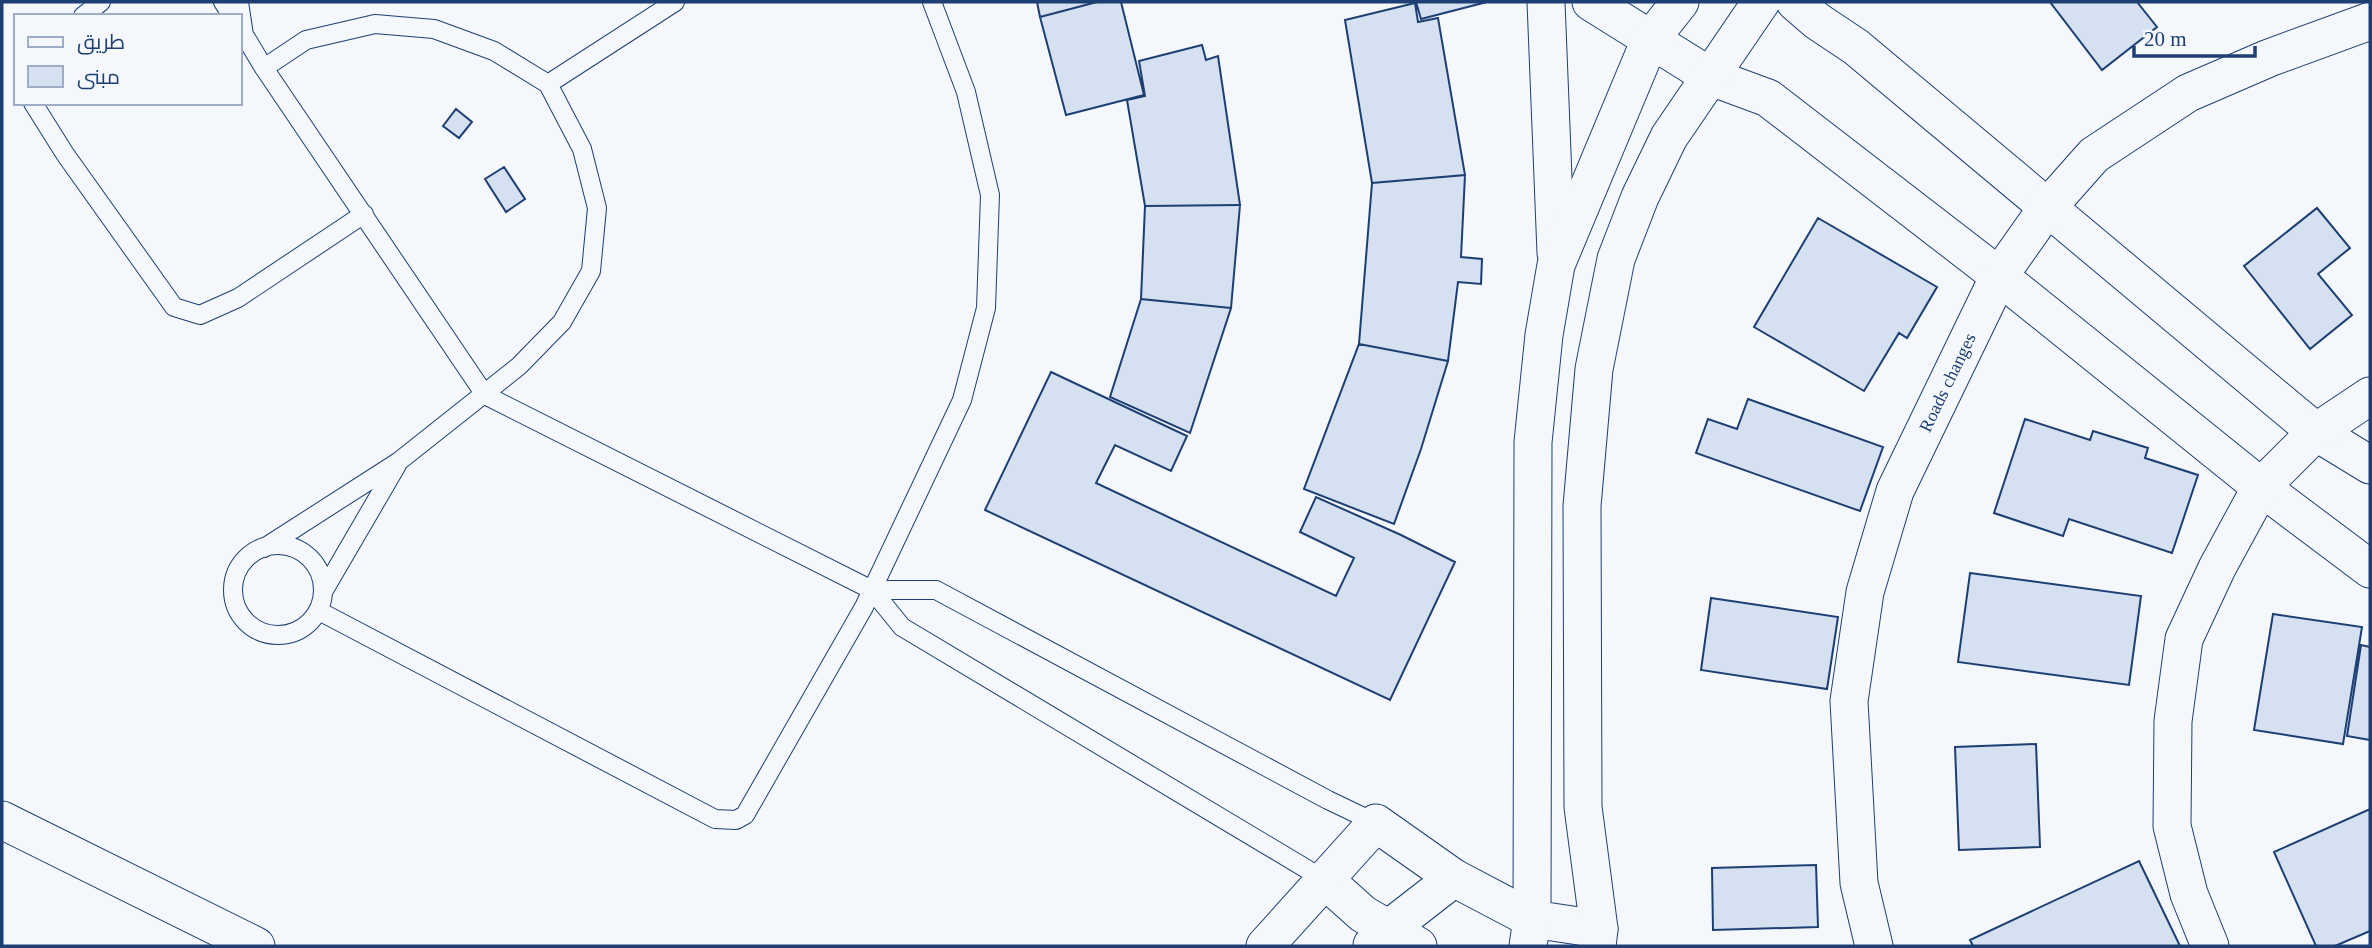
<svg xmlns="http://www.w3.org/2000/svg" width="2372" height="948" viewBox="0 0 2372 948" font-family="'Times New Roman',Cairo,serif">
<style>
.building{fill:#d5e0f0;stroke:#1d3f73;stroke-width:2}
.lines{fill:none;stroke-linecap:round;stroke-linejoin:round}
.service-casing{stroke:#1d3f73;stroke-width:20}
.minor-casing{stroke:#1d3f73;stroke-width:39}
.service{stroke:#f4f7fb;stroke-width:18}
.minor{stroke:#f4f7fb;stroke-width:37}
.labels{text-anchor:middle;stroke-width:5;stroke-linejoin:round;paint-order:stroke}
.street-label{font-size:18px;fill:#1d3f73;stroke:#f4f7fb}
</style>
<rect width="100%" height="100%" fill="#f4f7fb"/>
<path class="building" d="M1037 2H1097L1040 17Z
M1097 2H1121L1144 95 1066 115 1040 17Z
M1416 2H1487L1421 19Z
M2050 2H2137L2157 27 2102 70Z
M1415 3 1418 22 1438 18 1465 175 1372 183 1345 20Z
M1202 45 1206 60 1218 56 1240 205 1145 206 1127 100 1145 96 1139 61Z
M456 109 472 122 459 138 443 126Z
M504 167 525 199 506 212 485 179Z
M1465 175 1461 257 1482 259 1481 284 1458 282 1448 361 1359 344 1372 183Z
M1240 205 1231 308 1141 299 1145 206Z
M2317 208 2350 248 2318 274 2352 315 2310 349 2244 266Z
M1818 218 1937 287 1907 338 1899 333 1864 391 1754 327Z
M1141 299 1231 308 1190 433 1110 397Z
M1359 344 1448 361 1421 449 1394 524 1304 489Z
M1051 372 1187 436 1171 471 1115 445 1096 483 1336 596 1354 558 1300 532 1316 497 1401 535 1455 562 1390 700 985 510Z
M1748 399 1883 447 1860 511 1696 453 1708 419 1737 429Z
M2025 419 2090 440 2093 431 2148 448 2145 458 2198 475 2172 553 2069 519 2063 536 1994 513Z
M1970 573 2141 596 2129 685 1958 662Z
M1711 598 1838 617 1827 689 1701 670Z
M2273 614 2362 627 2343 744 2254 730Z
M2361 645 2370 647V740L2347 736Z
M2036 744 2040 847 1959 850 1955 747Z
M2370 809V931L2335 946H2316L2274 852Z
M2139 861 2180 946H1973L1970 940Z
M1816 865 1818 927 1713 930 1712 868Z"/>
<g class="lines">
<defs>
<path id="service" d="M223 2 232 16
M239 2 244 35
M83 16 101 2
M240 28 264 68 485 395 872 590 902 627 1325 880
M548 84 675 2
M33 103 65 154 174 307 200 315 238 298 364 214
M233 590a45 45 0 1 1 90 0a45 45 0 1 1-90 0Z
M264 548 398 462 519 366 562 322 591 271 597 208 582 149 548 84 494 51 434 29 375 24 306 40 264 68
M872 590H936L1328 800 1376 823
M323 592 397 465
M319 611 715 819 736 820 745 815 864 607 962 400 986 308 990 195 966 92 932 2"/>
<g id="minor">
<path d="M1546 2 1556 253"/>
<path d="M1591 2 1711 77 1768 98 1999 276 2261 487 2370 569"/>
<path d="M1795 2 1817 21 1856 47 2316 432 2370 465"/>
<path d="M2 820 256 946"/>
<path d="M1325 880 1363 914 1418 946"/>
<path d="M1372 945 1387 930 1454 878"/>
<path d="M1265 946 1376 823 1454 878 1532 919 1599 929"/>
<path d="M1528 946 1532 919 1533 442 1544 335 1556 265 1650 40 1680 2"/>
<path d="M1597 946 1599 929 1583 807 1582 506 1594 369 1616 259 1640 197 1669 137 1761 2"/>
<path id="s1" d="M1874 946 1859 883 1849 701 1865 592 1895 491 1999 276 2047 208 2094 155 2188 93 2269 58 2370 21"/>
<path d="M2210 946 2189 894 2172 826 2173 721 2184 639 2217 568 2261 487 2316 432 2370 396"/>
</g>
</defs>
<use href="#service" class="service-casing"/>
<use href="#minor" class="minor-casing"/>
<use href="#service" class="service"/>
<use href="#minor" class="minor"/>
</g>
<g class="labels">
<g class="street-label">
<text dy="6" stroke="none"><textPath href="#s1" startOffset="583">Roads changes</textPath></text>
</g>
</g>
<rect width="2372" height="948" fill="none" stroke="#1d3f73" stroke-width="7"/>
<rect x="14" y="14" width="228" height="91" fill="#f4f7fb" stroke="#9eadc5" stroke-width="2"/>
<rect x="28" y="37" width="35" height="10" fill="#f4f7fb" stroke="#9eadc5" stroke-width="2"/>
<text x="77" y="49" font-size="21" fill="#1d3f73">طريق</text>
<rect x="28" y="66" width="35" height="21" fill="#d5e0f0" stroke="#9eadc5" stroke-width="2"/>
<text x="77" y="84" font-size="21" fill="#1d3f73">مبنى</text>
<path d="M2134 46v10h121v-10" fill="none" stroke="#1d3f73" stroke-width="3.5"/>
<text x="2144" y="46" font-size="21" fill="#1d3f73" stroke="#f4f7fb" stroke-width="5" paint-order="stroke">20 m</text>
</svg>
